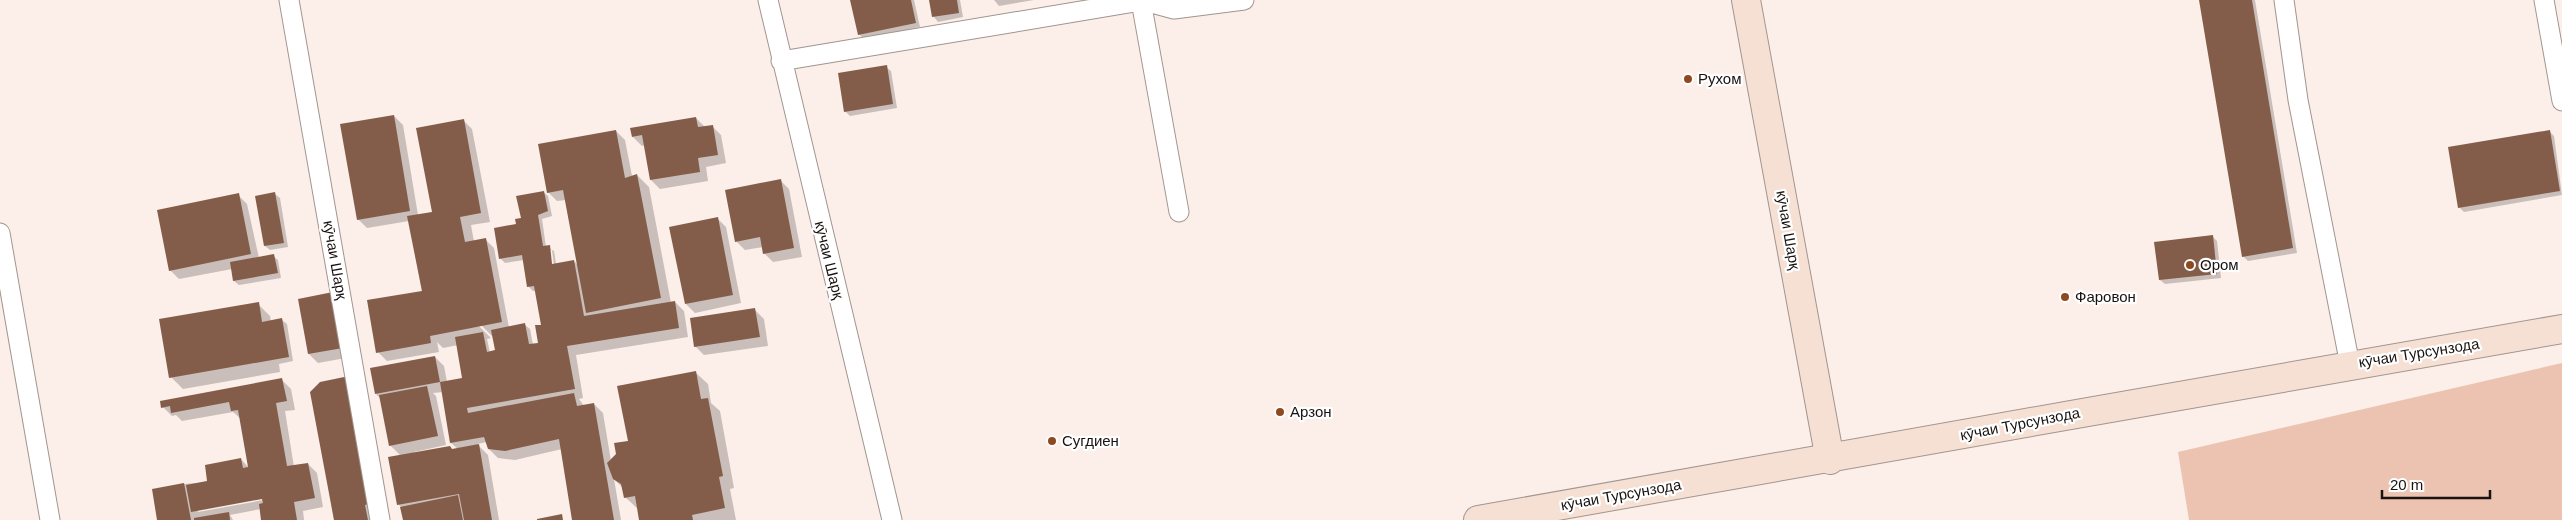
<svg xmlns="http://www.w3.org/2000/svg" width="2562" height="520" viewBox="0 0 2562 520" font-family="Arial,sans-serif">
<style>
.green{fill:#ecc3b0}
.shadow{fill:#0003;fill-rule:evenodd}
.building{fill:#835d49}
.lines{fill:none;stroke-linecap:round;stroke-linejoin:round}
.service-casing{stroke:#a1958f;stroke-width:21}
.secondary-casing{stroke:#a1958f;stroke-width:30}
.service{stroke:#fff;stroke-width:19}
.secondary{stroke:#f6e0d4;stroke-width:28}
.poi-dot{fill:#8f4921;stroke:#fff;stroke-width:2}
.labels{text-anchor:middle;stroke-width:4.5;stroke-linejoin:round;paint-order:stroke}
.poi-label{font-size:15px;fill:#181311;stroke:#fff;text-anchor:start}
.street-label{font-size:15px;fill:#181311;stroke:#fff}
</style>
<rect width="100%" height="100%" fill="#fceee8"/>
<path class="green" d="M2562 363V520H2189L2178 452Z"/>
<path class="shadow" d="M852 0H914L920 27 864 39 859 34Z
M931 0H960L963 17 938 22 934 17Z
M994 0H1034L999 6Z
M2200 0H2255L2297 253 2248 261 2243 256Z
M886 67 891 71 897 108 850 116 845 111Z
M394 116 403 125 418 215 434 212 463 120 472 129 490 222 471 225 474 242 485 239 494 248 509 328 525 325 530 329 533 345 539 344 542 326 536 291H533L528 286 524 260 505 263 500 258 517 225 543 192 548 196 552 216 542 219 546 247 554 251 556 264 574 261 579 266 566 200 557 201 548 192 616 131 625 140 632 176 637 175 649 187 671 303 675 302 684 311 688 337 576 355 583 398 579 399 584 406 594 404 603 413 611 461 695 372 708 384 711 403 720 411 734 488 730 489 736 520H640L638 509 625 497 623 488 614 479 621 520H574L562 449 515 460 498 458 489 449 487 442 477 444 488 455 499 520H404L402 508 398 504 401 456 390 445 381 399 376 394 435 357 444 366 447 382 463 379 458 345 443 348 437 342 439 352 387 361 378 352 422 292 409 221 367 228 358 219ZM549 250H552L554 265H552ZM478 325H481L498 342V351L490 353 487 339 491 338ZM443 392 451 443 458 449 414 454V452L446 445 436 396 433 393Z
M696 118 705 127 712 126 721 135 726 163 706 167 708 181 660 189 651 180 645 145 642 146 633 137Z
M2549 131 2554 136 2562 195 2464 212 2459 207Z
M780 180 789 189 802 257 773 262 764 253 763 247 745 250 736 241Z
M275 194 280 198 288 247 270 250 265 246 256 197Z
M238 195 247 204 259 258 273 256 278 260 281 278 239 285 234 281 232 269 179 279 170 270Z
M717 218 726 227 741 303 695 313 686 304Z
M2212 236 2217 241 2221 278 2165 284 2160 280Z
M299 300 351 357 318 363 309 354Z
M258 304 270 316 271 322 282 320 287 324 293 361 279 364 280 372 183 389 171 377Z
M755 310 764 319 768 346 704 355 695 346Z
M282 380 291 389 295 410 285 411 294 467 308 464 317 473 323 507 303 511 304 520H262L261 509 230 515 233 520H158L184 484 209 482 241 459 249 468 241 419 233 412 182 421 176 415 172 416 163 407ZM268 496 269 499 198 512V509Z
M320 383 375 520H334L312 392Z"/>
<path class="building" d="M850 0H911L916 23 858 35Z
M929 0H957L959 13 932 17Z
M2199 0H2252L2293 248 2242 257Z
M887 65 893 104 844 112 838 73Z
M394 115 410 211 357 220 340 124Z
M696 117 698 127 713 125 718 155 698 158 700 172 650 180 642 135 632 137 630 128Z
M464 119 481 213 460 217 465 242 486 238 502 322 430 336 431 343 376 353 367 300 422 291 407 216 432 212 416 128Z
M616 130 625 178 637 174 661 298 586 313 563 190 547 193 538 144Z
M2550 130 2560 191 2458 208 2448 147Z
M781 179 794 248 763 254 760 237 735 242 725 190Z
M544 191 548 211 538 215 543 246 550 245 552 264 574 260 584 316 675 301 679 328 567 346 575 389 467 408 468 413 574 393 577 406 594 403 614 520H572L559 439 505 451 488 449 484 437 450 443 440 382 462 378 455 337 483 332 487 352 495 350 491 330 525 323 529 344 538 343 535 325H541L534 286 527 287 522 255 499 259 494 228 516 224 515 219 521 218 516 196Z
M275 192 284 243 264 246 255 196Z
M239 193 251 254 169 271 157 210Z
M718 217 733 295 685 304 669 227Z
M2213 235 2217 274 2159 280 2154 242Z
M274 254 278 273 233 281 230 262Z
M333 292 343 348 308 354 298 299Z
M259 302 262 322 282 318 289 357 169 378 159 319Z
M755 308 760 337 694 347 690 318Z
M435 356 440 382 375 394 370 368Z
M696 371 701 399 708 398 723 476 719 477 725 508 692 515 693 520H639L635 496 624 498 621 484 613 479 607 463 616 454 614 443 628 441 617 386Z
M349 376 373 503 365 505 368 520H334L310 392 320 382Z
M282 378 287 401 276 403 287 466 308 463 315 498 294 502 297 520H261L259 504 263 503 262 499 191 512 186 485 207 481 205 465 241 458 243 468 248 467 238 410 231 411 229 402 171 413 170 406 161 408 160 401Z
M427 386 438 436 389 446 379 395Z
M479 444 492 520H464L459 494 397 505 388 457 450 446 452 449Z
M184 483 191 520H157L152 489Z
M458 495 463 520H403L400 507Z
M229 512 230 520H194V518Z
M562 514 563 520H537V519Z"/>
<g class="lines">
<defs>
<path id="service" d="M289 0 380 520
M768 0 892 520
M1141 0 1174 9 1244 0
M2284 0 2298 100 2350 365
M2544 0 2562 101
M781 61 1141 1 1179 212
M0 233 50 520"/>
<path id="secondary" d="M1746 0 1830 460
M1478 520C1840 458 2200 390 2562 329"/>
</defs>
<use href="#service" class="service-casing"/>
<use href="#secondary" class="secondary-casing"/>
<use href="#service" class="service"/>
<use href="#secondary" class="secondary"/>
</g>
<g class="poi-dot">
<circle cx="1688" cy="79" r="5"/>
<circle cx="2190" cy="265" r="5"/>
<circle cx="2065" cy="297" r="5"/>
<circle cx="1280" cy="412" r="5"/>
<circle cx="1052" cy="441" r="5"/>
</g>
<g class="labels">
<g class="poi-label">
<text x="1698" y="84">Рухом</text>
<text x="2200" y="270">Ором</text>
<text x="2075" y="302">Фаровон</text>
<text x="1290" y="417">Арзон</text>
<text x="1062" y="446">Сугдиен</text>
</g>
<g class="street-label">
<text transform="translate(1788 230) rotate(80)" y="5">кӯчаи Шарқ</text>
<text transform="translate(335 260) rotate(80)" y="5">кӯчаи Шарқ</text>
<text transform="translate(829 260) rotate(76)" y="5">кӯчаи Шарқ</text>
<text transform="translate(2419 353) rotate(-9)" y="5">кӯчаи Турсунзода</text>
<text transform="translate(2020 424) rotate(-11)" y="5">кӯчаи Турсунзода</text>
<text transform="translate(1621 495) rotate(-10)" y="5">кӯчаи Турсунзода</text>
</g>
</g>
<path d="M2382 490v8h108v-8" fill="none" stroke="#181311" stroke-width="2.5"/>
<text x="2390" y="490" font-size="15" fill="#181311" stroke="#ffffff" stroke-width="4" paint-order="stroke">20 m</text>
</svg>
